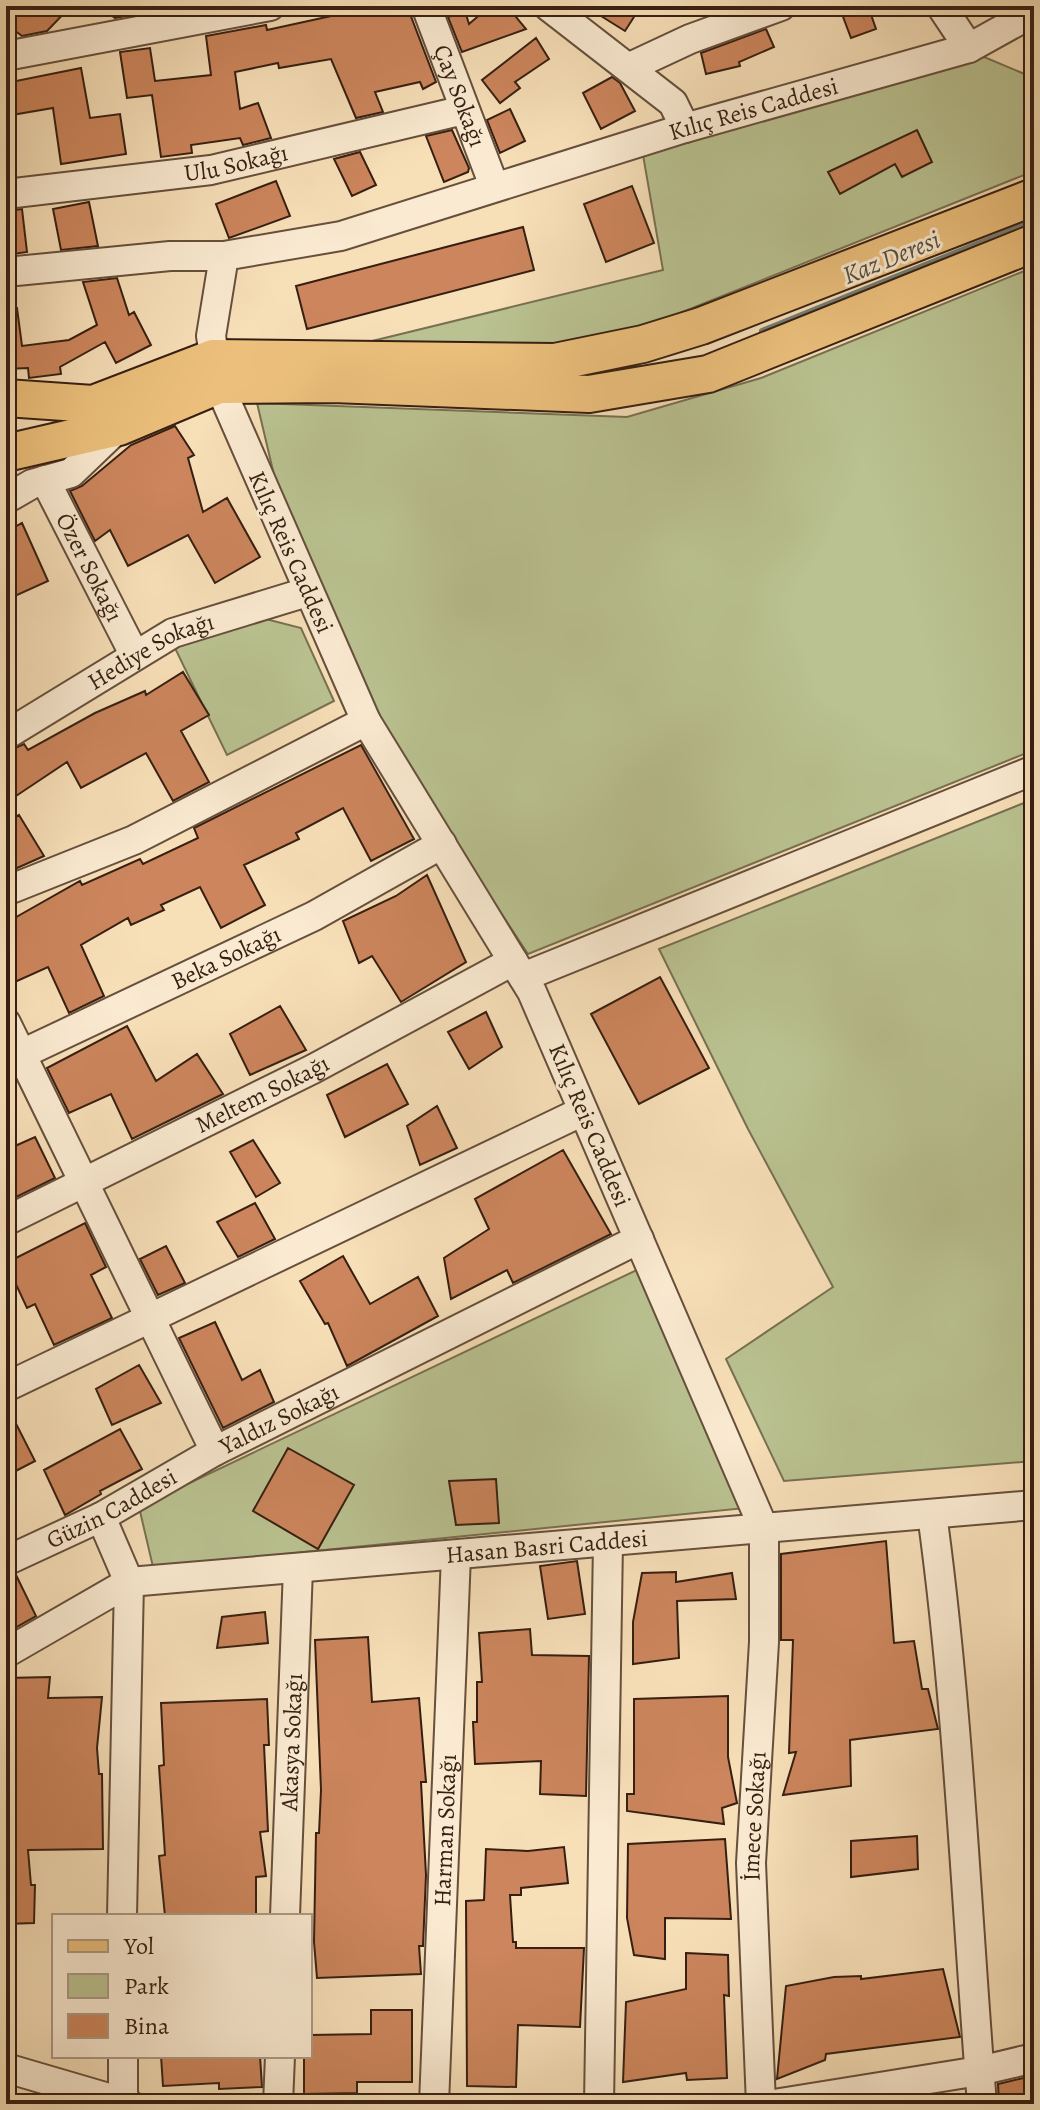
<svg xmlns="http://www.w3.org/2000/svg" width="1040" height="2110" viewBox="0 0 1040 2110" font-family="Alegreya,serif">
<style>
.green{fill:#bac291;stroke:#787052;stroke-width:2}
.lines{fill:none;stroke-linecap:round;stroke-linejoin:round}
.stream{stroke:#747d73;stroke-width:6}
.building{fill:#cc855c;stroke:#361f12;stroke-width:2}
.minor-casing{stroke:#664f3c;stroke-width:32}
.major-casing{stroke:#361f12;stroke-width:40}
.minor{stroke:#faead1;stroke-width:28}
.major{stroke:#ecc07c;stroke-width:36}
.labels{text-anchor:middle;stroke-width:6;stroke-linejoin:round;paint-order:stroke}
.street-label{font-size:24px;fill:#361f12;stroke:#faead1}
.water-label{font-size:26px;font-style:italic;fill:#554e42;stroke:#faead1}
</style>
<rect width="100%" height="100%" fill="#f7dfb8"/>
<filter id="stains"><feTurbulence type="fractalNoise" baseFrequency=".0025" numOctaves="4"/><feColorMatrix values="0 0 0 0 .2 0 0 0 0 .09 0 0 0 0 .02 0 0 0 .5 -.17"/></filter>
<radialGradient id="worn" r=".72"><stop offset=".6" stop-color="#630" stop-opacity="0"/><stop offset="1" stop-color="#630" stop-opacity=".3"/></radialGradient>
<path class="green" d="M977 54 1034 78V171L590 349 364 343 663 270 643 155Z
M1034 267V750L528 954 374 721 279 496 257 403 627 417 761 378Z
M258 617 301 628 334 701 227 755 172 642Z
M1034 799V1461L784 1481 726 1359 833 1287 748 1129 659 949Z
M641 1268 746 1508 153 1567 139 1507Z"/>
<g class="lines">
<path class="stream" d="M762 331 1034 221"/>
</g>
<path class="building" d="M20 6H71L47 31 22 36 6 24Z
M98 6H146L141 13 115 18Z
M377 6H407L436 82 423 89 420 82 375 92 383 112 356 118 331 59 279 68 278 63 235 72 240 109 258 103 271 138 243 145 240 138 191 145 192 153 161 157 152 95 127 98 120 52 150 48 155 81 211 75 206 36 266 25 267 30Z
M490 6H507L526 29 462 52 448 17 465 11 469 24Z
M585 6H641L625 31Z
M839 6H868L876 29 851 38Z
M766 29 774 47 739 62 740 66 706 74 701 53Z
M536 38 549 59 515 82 520 88 500 103 482 80Z
M81 68 90 118 120 114 126 154 61 164 53 108 6 116V83Z
M612 77 620 83 635 111 601 129 583 93Z
M510 109 525 141 500 153 487 120Z
M452 130 469 168 468 172 444 182 426 136Z
M917 130 932 162 902 177 895 164 840 194 828 172Z
M360 152 376 185 352 196 334 159Z
M276 181 290 216 229 238 216 204Z
M632 186 654 243 606 262 584 204Z
M89 202 98 246 61 250 53 209Z
M22 209 27 252 6 255V211Z
M523 227 534 270 307 329 296 286Z
M117 278 129 315 134 312 151 345 116 363 105 342 60 367 61 374 29 378 28 368 6 369V309L17 308 22 346 69 340 97 325 83 282Z
M175 426 194 455 188 458 203 512 227 498 260 557 215 583 188 535 128 566 110 530 95 541 70 491 82 486 131 445Z
M22 523 48 581 6 600V532Z
M183 672 209 715 181 731 209 782 173 801 146 753 81 788 67 762 13 798 6 788V752L24 744 28 750 95 713 145 691 146 695Z
M361 745 414 839 371 861 343 808 296 833 299 839 244 865 265 905 221 928 200 887 161 905 164 910 131 925 128 918 81 945 104 996 69 1013 48 967 6 986V924L18 916 80 881 82 885 140 859 143 864 198 838 194 828Z
M19 815 44 856 6 873V823Z
M427 875 466 962 401 1002 372 956 359 963 343 921 396 896Z
M660 977 709 1068 639 1104 591 1014Z
M280 1006 306 1050 250 1075 230 1034Z
M486 1012 502 1047 469 1069 448 1032Z
M127 1026 156 1081 197 1054 223 1094 132 1139 111 1094 69 1113 47 1068Z
M387 1064 408 1104 345 1137 327 1095Z
M437 1106 457 1148 420 1165 407 1126Z
M35 1137 55 1178 6 1202V1150Z
M253 1140 280 1183 256 1197 230 1152Z
M563 1150 611 1234 513 1283 507 1270 451 1299 444 1258 489 1229 475 1199Z
M255 1203 275 1239 238 1257 217 1222Z
M85 1223 106 1267 91 1275 112 1318 54 1345 35 1304 27 1308 6 1263Z
M166 1246 185 1283 158 1295 140 1259Z
M343 1256 370 1304 418 1277 438 1316 347 1366 328 1323 325 1324 300 1281Z
M215 1322 242 1380 260 1370 274 1402 223 1428 179 1338Z
M139 1365 161 1403 112 1425 96 1389Z
M6 1404 35 1461 6 1476Z
M120 1429 142 1469 100 1491 101 1494 65 1515 44 1470Z
M288 1448 354 1485 318 1549 253 1511Z
M496 1479 499 1523 456 1525 449 1481Z
M886 1541 894 1643 914 1641 922 1689H928L938 1729 850 1740 851 1786 783 1795 796 1752 789 1753 793 1640H781V1554Z
M577 1561 585 1614 548 1619 540 1566Z
M676 1572V1582L732 1573 736 1599 677 1601 679 1658 633 1664V1622L642 1573Z
M16 1575 36 1616 6 1633V1578Z
M265 1612 268 1643 217 1648 222 1617Z
M530 1629 532 1655 589 1656 586 1796 540 1794 541 1761 475 1764 473 1722H477V1682H482L479 1633Z
M368 1637 372 1702 419 1698 426 1782H421L426 1875 423 1946H419L421 1974 317 1978 314 1942 316 1833H319L321 1790 315 1640Z
M50 1677 48 1698 102 1697 97 1748 99 1774H102L103 1849 28 1850 31 1885H35L34 1923 6 1924V1678Z
M728 1696V1757L737 1803 722 1808 724 1824 627 1811V1794H634V1699Z
M267 1699 269 1745H264L268 1831 260 1832 266 1876 256 1877V1916H165L159 1856 165 1855 159 1766 164 1765 161 1703Z
M917 1836 918 1869 851 1877V1841Z
M725 1839 731 1919 665 1918V1959L634 1955 627 1918 628 1844Z
M564 1847 568 1883 521 1888V1895H510L513 1942H516V1948H584L580 2027 518 2025 516 2087 467 2086 466 1901 484 1900 486 1849 528 1851Z
M686 1953 728 1955 729 1996 724 1995 727 2078 687 2080 686 2073 623 2082 626 2002 686 1989Z
M943 1969 960 2037 826 2054 825 2060 777 2079 786 1986 834 1977 861 1976V1979Z
M371 2010H412V2082H357V2093L304 2094V2056H310V2035L371 2034Z
M161 2056H260L262 2087 219 2089V2083L163 2086Z
M1032 2076 1034 2104H999L998 2084Z"/>
<g class="lines">
<defs>
<g id="minor">
<path id="s1" d="M426 6 494 186"/>
<path d="M548 6 673 103 685 128"/>
<path d="M941 6 969 48"/>
<path d="M6 56 270 6"/>
<path d="M630 67 690 39 781 6"/>
<path id="s2" d="M6 194 211 170 464 110"/>
<path d="M6 272 170 256H224"/>
<path id="s3" d="M45 480 134 654"/>
<path d="M6 499 32 484 71 473 119 427"/>
<path id="s4" d="M6 735 173 633 307 592"/>
<path d="M6 891 134 840 366 721"/>
<path d="M523 977 1034 770"/>
<path id="s5" d="M6 1023 215 1451 639 1239"/>
<path id="s6" d="M7 1061 314 916 442 844"/>
<path id="s7" d="M6 1221 313 1069 513 961"/>
<path d="M6 1387 583 1111"/>
<path d="M932 1514C959 1710 966 1907 982 2104"/>
<path id="s8" d="M101 1517 129 1582 1034 1505"/>
<path id="s9" d="M6 1561 101 1517 215 1451"/>
<path d="M6 1653 129 1582 122 1916"/>
<path id="s10" d="M285 1916 298 1568"/>
<path d="M123 2056V2104"/>
<path d="M6 2068 129 2104"/>
<path d="M278 2104 280 2056"/>
<path id="s11" d="M434 2104 456 1555"/>
<path d="M599 2104 608 1542"/>
<path id="s12" d="M761 2104 751 1863 764 1642V1529L532 992 366 721 219 385 211 336 224 256 341 236 685 128 969 48 1034 12"/>
<path d="M774 2104 979 2071 1034 2058"/>
</g>
<path id="major" d="M6 398 93 404 213 358 555 362 643 344 701 326 1034 197
M6 453 119 427 219 385 333 384 589 394 708 374 1034 243"/>
</defs>
<use href="#minor" class="minor-casing"/>
<use href="#major" class="major-casing"/>
<use href="#minor" class="minor"/>
<use href="#major" class="major"/>
</g>
<g class="labels">
<g class="street-label">
<text dy="8" stroke="none"><textPath href="#s1" startOffset="96">Çay Sokağı</textPath></text>
<text dy="8" stroke="none"><textPath href="#s12" startOffset="2526">Kılıç Reis Caddesi</textPath></text>
<text dy="8" stroke="none"><textPath href="#s2" startOffset="232">Ulu Sokağı</textPath></text>
<text transform="translate(291 552) rotate(66)" y="8">Kılıç Reis Caddesi</text>
<text dy="8" stroke="none"><textPath href="#s3" startOffset="98">Özer Sokağı</textPath></text>
<text dy="8" stroke="none"><textPath href="#s4" startOffset="168">Hediye Sokağı</textPath></text>
<text dy="8" stroke="none"><textPath href="#s6" startOffset="242">Beka Sokağı</textPath></text>
<text dy="8" stroke="none"><textPath href="#s7" startOffset="286">Meltem Sokağı</textPath></text>
<text transform="translate(590 1125) rotate(67)" y="8">Kılıç Reis Caddesi</text>
<text dy="8" stroke="none"><textPath href="#s5" startOffset="548">Yaldız Sokağı</textPath></text>
<text dy="8" stroke="none"><textPath href="#s9" startOffset="118">Güzin Caddesi</textPath></text>
<text dy="8" stroke="none"><textPath href="#s8" startOffset="490">Hasan Basri Caddesi</textPath></text>
<text dy="8" stroke="none"><textPath href="#s10" startOffset="174">Akasya Sokağı</textPath></text>
<text dy="8" stroke="none"><textPath href="#s12" startOffset="288">İmece Sokağı</textPath></text>
<text dy="8" stroke="none"><textPath href="#s11" startOffset="274">Harman Sokağı</textPath></text>
</g>
<g class="water-label">
<text transform="translate(891 257) rotate(-22)" y="9">Kaz Deresi</text>
</g>
</g>
<rect width="1040" height="2110" fill="none" stroke="#f7dfb8" stroke-width="32"/>
<rect x="8" y="8" width="1024" height="2094" fill="none" stroke="#361f12" stroke-width="4"/>
<rect x="16" y="16" width="1008" height="2078" fill="none" stroke="#361f12" stroke-width="2"/>
<rect x="52" y="1914" width="260" height="144" fill="#faead1" stroke="#ac9985" stroke-width="2"/>
<rect x="68" y="1940" width="40" height="12" fill="#ecc07c" stroke="#ac9985" stroke-width="2"/>
<text x="124" y="1954" font-size="24" fill="#361f12">Yol</text>
<rect x="68" y="1974" width="40" height="24" fill="#bac291" stroke="#ac9985" stroke-width="2"/>
<text x="124" y="1994" font-size="24" fill="#361f12">Park</text>
<rect x="68" y="2014" width="40" height="24" fill="#cc855c" stroke="#ac9985" stroke-width="2"/>
<text x="124" y="2034" font-size="24" fill="#361f12">Bina</text>
<rect width="100%" height="100%" filter="url(#stains)"/>
<rect width="100%" height="100%" fill="url(#worn)"/>
</svg>
